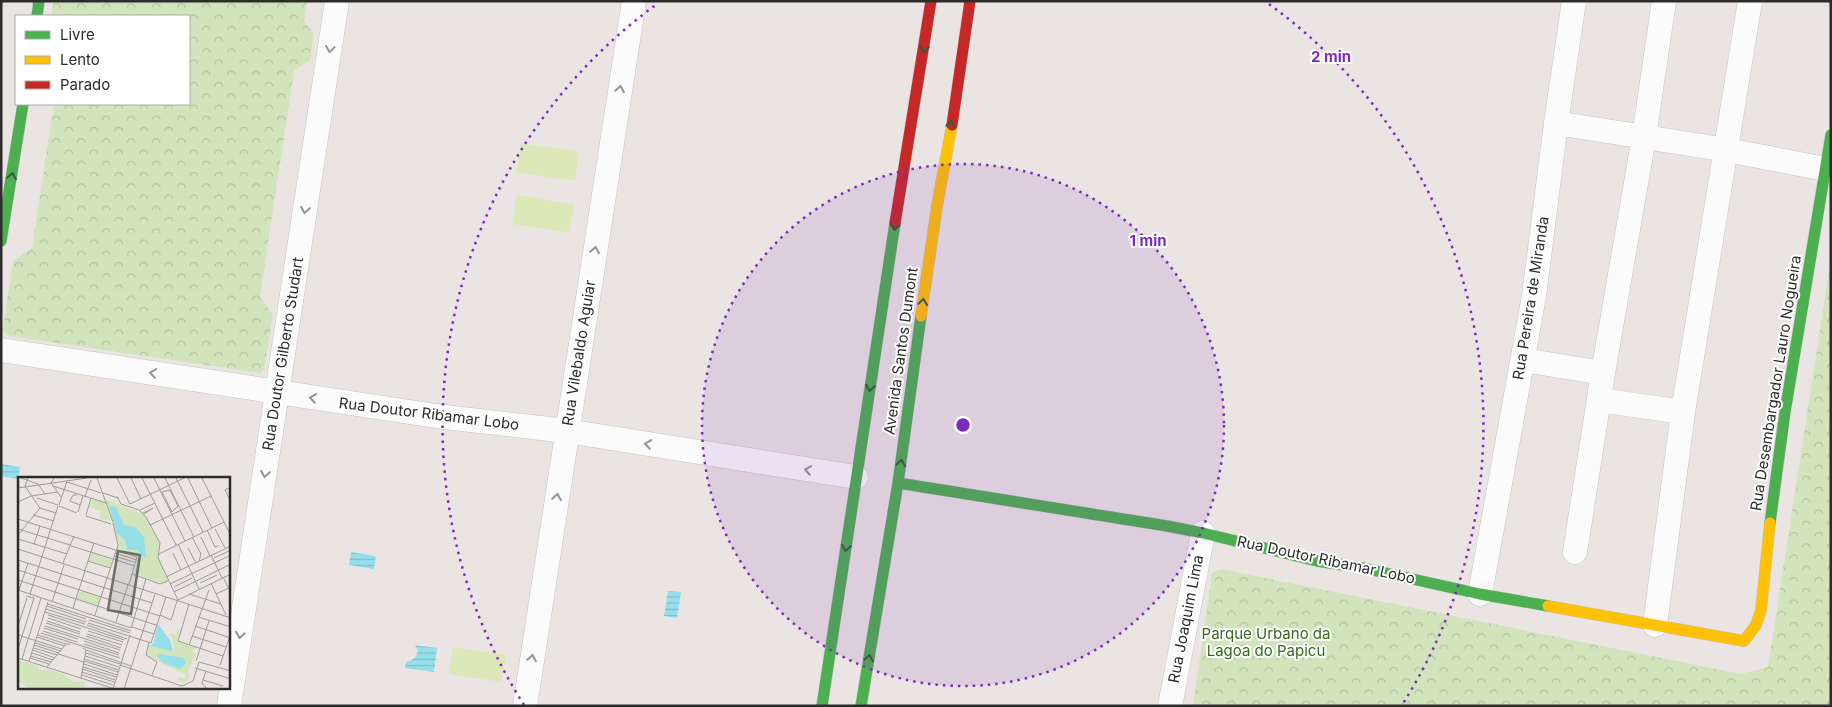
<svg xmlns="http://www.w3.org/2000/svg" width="1832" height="707" viewBox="0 0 1832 707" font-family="Inter,sans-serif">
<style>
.forest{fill:url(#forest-crowns)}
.pitch{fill:#dde8b8}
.water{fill:url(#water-rules)}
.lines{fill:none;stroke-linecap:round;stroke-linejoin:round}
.street-casing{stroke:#c6c4c4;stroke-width:25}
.fast-casing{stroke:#c6c4c4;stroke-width:12}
.slow-casing{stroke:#c6c4c4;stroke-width:12}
.jam-casing{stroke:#c6c4c4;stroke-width:12}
.street{stroke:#fcfbfb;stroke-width:24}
.fast{stroke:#4caf50;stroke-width:11}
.slow{stroke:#ffc107;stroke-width:11}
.jam{stroke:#c62828;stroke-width:11}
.oneway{stroke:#949494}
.oneway2{stroke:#375a39}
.ring{fill:none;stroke:#7b2cbf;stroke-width:2.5;stroke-dasharray:2.5 5}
.labels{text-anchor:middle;stroke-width:4;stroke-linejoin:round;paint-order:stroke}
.street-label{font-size:15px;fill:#2c2c2c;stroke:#fff}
.park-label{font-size:15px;fill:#356a1a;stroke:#fff}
.inset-road{fill:none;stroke:#9e9b99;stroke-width:1}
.view{fill:#6e6d6c;fill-opacity:0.15;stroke:#6e6d6c;stroke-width:2.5}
.inset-edge{fill:none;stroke:#2c2c2c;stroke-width:2.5}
.centre{fill:#7b2cbf;stroke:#fff;stroke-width:2.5}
.ring-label{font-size:15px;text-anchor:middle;font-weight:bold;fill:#7b2cbf;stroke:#fff;stroke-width:4;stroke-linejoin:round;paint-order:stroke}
</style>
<defs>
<pattern id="forest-crowns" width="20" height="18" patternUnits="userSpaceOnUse" patternTransform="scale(1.25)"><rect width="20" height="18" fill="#d1e4bb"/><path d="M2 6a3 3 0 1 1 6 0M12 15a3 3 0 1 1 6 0" fill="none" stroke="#b4c4a1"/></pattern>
<pattern id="water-rules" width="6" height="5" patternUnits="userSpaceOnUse" patternTransform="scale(1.25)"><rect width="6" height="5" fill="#95dfeb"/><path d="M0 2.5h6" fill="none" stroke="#81c0ca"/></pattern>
</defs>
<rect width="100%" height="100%" fill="#eae5e2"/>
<path class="forest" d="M54 1H307L304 21 314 34 310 60 294 71 260 296 273 315 264 369 260 373 10 336 5 333 3 328 13 261 32 248 54 104H189V16H51Z
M1831 258V706H1193L1212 573 1221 569 1741 674 1768 667Z"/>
<path class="pitch" d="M521 143 579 152 575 181 516 172Z
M517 195 574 205 569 233 512 224Z
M453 647 506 655 501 682 449 674Z"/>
<path class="water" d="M1 464 20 467 18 479 1 476Z
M351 552 376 556 374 569 349 565Z
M668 591 681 592 677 618 664 616Z
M415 645 437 648 434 672 405 668 406 662C413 660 416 658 418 651Z"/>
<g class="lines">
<defs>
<path id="street" d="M1556 123 1727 150 1825 169
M1 350 436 416 567 431 856 477
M1523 360 1603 373
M1599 400 1683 412
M1575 552 1603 373 1644 137 1664 1
M1480 594 1534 296 1556 123 1574 1
M1655 625 1683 412 1750 1
M229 706 337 1
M525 706 634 1
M1170 706 1203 533"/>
<path id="fast" d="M37 16 39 1
M1 241 23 104
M898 483 1167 526 1203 533 1317 561 1363 568 1480 594 1548 606
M1770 523 1785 412 1831 135
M822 706 895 223
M861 706 898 483 921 316"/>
<path id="slow" d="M921 316 937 206 952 125
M1548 606 1744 641 1756 625 1761 610 1770 523"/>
<path id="jam" d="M952 125 970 1
M895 223 931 1"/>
</defs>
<use href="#street" class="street-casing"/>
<use href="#fast" class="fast-casing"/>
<use href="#slow" class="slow-casing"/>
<use href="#jam" class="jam-casing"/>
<use href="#street" class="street"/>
<use href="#fast" class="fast"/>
<use href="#slow" class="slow"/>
<use href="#jam" class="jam"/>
</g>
<defs><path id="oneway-chevron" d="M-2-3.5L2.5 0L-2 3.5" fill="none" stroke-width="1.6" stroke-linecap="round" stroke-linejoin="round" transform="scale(1.25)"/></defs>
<g class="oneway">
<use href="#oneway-chevron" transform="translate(330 49) rotate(98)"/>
<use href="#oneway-chevron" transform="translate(620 89) rotate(-81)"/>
<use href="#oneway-chevron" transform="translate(305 210) rotate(99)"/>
<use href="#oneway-chevron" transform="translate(595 250) rotate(-81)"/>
<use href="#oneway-chevron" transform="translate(153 373) rotate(-171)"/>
<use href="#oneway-chevron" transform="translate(313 398) rotate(-172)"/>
<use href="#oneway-chevron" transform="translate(648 444) rotate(-171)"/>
<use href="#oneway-chevron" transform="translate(808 470) rotate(-171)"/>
<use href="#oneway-chevron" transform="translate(265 474) rotate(99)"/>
<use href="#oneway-chevron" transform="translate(557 497) rotate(-81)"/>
<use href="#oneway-chevron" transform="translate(240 635) rotate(99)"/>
<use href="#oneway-chevron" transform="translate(532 658) rotate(-81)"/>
</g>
<g class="oneway2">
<use href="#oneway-chevron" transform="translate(924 49) rotate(99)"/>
<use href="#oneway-chevron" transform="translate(951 124) rotate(-81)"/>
<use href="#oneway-chevron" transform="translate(12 176) rotate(-81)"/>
<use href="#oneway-chevron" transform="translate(895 227) rotate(99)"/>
<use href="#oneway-chevron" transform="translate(923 302) rotate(-82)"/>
<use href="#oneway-chevron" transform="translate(870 388) rotate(99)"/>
<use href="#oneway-chevron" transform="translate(901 463) rotate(-82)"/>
<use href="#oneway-chevron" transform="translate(846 548) rotate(98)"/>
<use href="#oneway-chevron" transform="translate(869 658) rotate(-81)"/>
</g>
<circle cx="963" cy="425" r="261" fill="#7b2cbf" fill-opacity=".12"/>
<g class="ring">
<circle cx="963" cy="425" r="261"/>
<path d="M524 705A521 521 0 0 1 657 4M1269 4A521 521 0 0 1 1402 705"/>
</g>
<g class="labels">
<g class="street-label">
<text transform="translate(1531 298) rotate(-81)" y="5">Rua Pereira de Miranda</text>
<text transform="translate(901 351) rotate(-82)" y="5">Avenida Santos Dumont</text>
<text transform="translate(579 353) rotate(-81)" y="5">Rua Vilebaldo Aguiar</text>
<text transform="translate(283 354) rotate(-81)" y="5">Rua Doutor Gilberto Studart</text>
<text transform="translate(1776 383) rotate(-81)" y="5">Rua Desembargador Lauro Nogueira</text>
<text transform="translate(429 414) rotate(7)" y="5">Rua Doutor Ribamar Lobo</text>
<text transform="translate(1326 560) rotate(12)" y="5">Rua Doutor Ribamar Lobo</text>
<text transform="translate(1186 619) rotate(-79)" y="5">Rua Joaquim Lima</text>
</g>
<g class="park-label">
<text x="1266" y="639">Parque Urbano da<tspan x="1266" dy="17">Lagoa do Papicu</tspan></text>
</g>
</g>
<g transform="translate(18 477)">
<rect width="212" height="212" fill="#eae5e2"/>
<path d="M74 22 86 26 93 44 82 41 83 34 71 30ZM74 76 94 83 92 90 71 84Z" fill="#d1e4bb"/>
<path d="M87 22 127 38 141 66 140 77 150 104 144 106 115 97 121 80 99 73 101 67ZM62 114 82 120 80 128 59 122ZM159 151 162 153 159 164 178 171 174 174 178 178 170 193 172 201 165 206 159 203 161 200 167 202 168 198 129 179 130 169 157 173 152 156 158 158ZM146 177 164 181 168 186 164 190 153 189 141 181ZM0 183 20 189V192L25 194 29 192 45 197 56 205 67 204 66 210 12 212 0 204Z" fill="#d1e4bb" fill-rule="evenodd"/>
<path d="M91 29 98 30 106 48 117 50 126 60 128 82 119 73H109L107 63 99 56ZM140 147 152 163 155 174 131 169 135 167ZM143 177 166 181 168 186 162 192 146 186 139 179Z" fill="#95dfeb"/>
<path class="inset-road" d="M3 1 20 7 27 17M10 1 7 9 22 31 38 36M36 1 33 6 43 20M79 1 95 45M99 1 112 27M113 1 123 22M124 1 158 68M136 1 167 64M147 1 176 60M158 1 185 55M170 1 194 51M184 1 213 59M49 5 83 16M35 9 88 26M213 10 207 13 213 25M0 11 69 1M152 13 160 29 154 35 144 15ZM85 16 100 21M59 18H55L52 24 62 28M67 19 73 3M99 19 103 27 121 33 128 40 142 66 140 81 160 123 213 97M19 21 40 28M0 25 13 19 39 15M112 27 166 1M41 28 49 4M41 29 59 36M122 33 137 26M60 35 65 19M125 36 135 31 126 37M15 38 36 44M68 38 73 21M68 39 93 47M0 42 119 80 111 107M132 48 193 19M0 52 52 68M197 52 207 71M189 53 197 70 200 69M0 58 22 31M174 60 183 77 181 84M183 60 192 79M0 62 49 77M16 67 22 49M160 67 181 112M53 69 95 82M170 71 178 86M0 72 213 141M97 76 119 83M155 76 163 93M141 77 206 45M193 78 204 101M96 79 116 85M196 81 213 73M95 82 117 89M0 83 134 126M70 84 92 91M45 86 56 59M0 93 142 139M67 93 76 66M114 97 142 107 150 104M148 100 213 69M205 100 213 116M0 103 138 148M182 106 199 98M193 106 208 138M152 107 213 78M156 110 174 101M0 113 113 151 128 102M1 113 10 86M156 115 213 87M12 117 40 29M171 117 203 127M198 117 213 110M34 125 46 88M30 127 113 154M171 127 160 164 205 179M29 129 68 142M55 131 67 94M28 132 68 145M27 135 67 147M30 138 106 163M77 138 100 68 95 46M142 138 153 143 159 124M180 140 213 150M30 141 63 152M71 143 112 156M29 144 62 155M98 145 110 108M28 146 62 157M70 146 133 166 148 120M69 148 109 162M0 149 9 121M27 149 102 173M177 149 213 161M114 150 136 157M26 151 60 162M25 154 59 165M70 154 105 165M23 156 102 181M69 157 104 168M0 158 44 172M20 158 48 167M68 159 103 171M174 159 208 170M19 160 46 169M66 164 101 176M131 165 128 178 139 185 134 198M17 166 43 174M66 167 101 178M16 168 41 176M171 168 191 113M16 171 39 178M0 172 16 121 8 119M15 173 37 181M68 173 113 189M14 176 35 183M68 176 102 187M40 177 66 185M13 179 33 185M67 179 101 190M0 181 97 212M12 181 31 187M4 182 23 121M66 182 101 193M11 184 30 125M66 184 100 195M178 184 191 144M66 187 99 198M102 188 164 209 175 204 181 185 213 194M202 188 213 156M29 190 48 167H52M65 190 98 200M177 191 213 202M65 192 97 203M188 194 184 206 189 212M64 195 96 205M64 198 95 208M63 201 68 173 65 171M185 203 205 209M95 212 112 158M106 212 137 117"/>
<path class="view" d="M100 74 122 78 113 137 90 133Z"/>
<rect width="212" height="212" class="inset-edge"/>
</g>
<circle cx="963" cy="425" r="8" class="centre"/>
<g class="ring-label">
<text x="1331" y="62">2 min</text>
<text x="1148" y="246">1 min</text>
</g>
<rect width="1832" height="707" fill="none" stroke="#2c2c2c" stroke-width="5"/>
<rect x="15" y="15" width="175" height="90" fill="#ffffff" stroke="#ababab"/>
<rect x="25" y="31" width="25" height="8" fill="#4caf50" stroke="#ababab"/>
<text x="60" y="40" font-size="15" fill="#2c2c2c">Livre</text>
<rect x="25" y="56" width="25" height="8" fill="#ffc107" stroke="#ababab"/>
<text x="60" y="65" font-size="15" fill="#2c2c2c">Lento</text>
<rect x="25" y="81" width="25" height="8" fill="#c62828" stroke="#ababab"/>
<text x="60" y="90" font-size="15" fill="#2c2c2c">Parado</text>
</svg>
